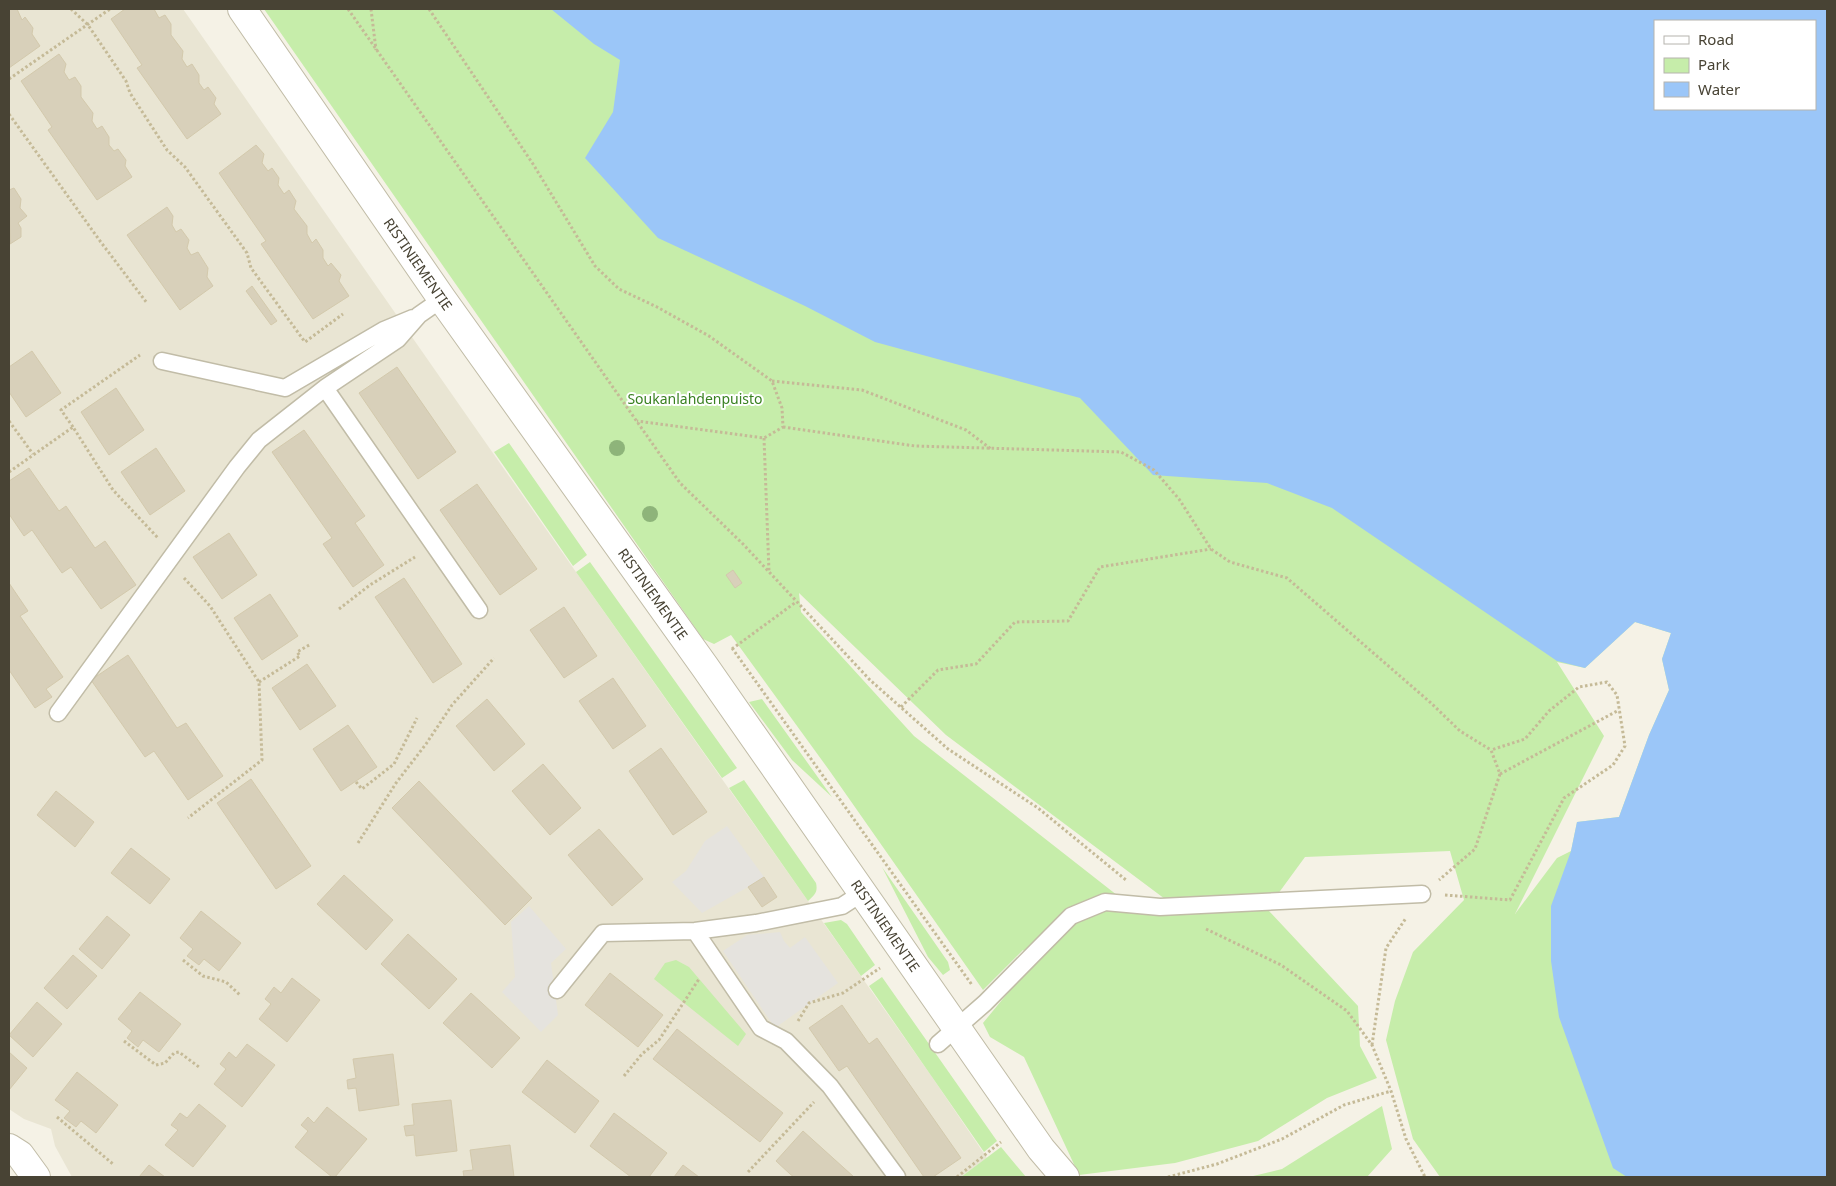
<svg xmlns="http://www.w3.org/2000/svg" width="1836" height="1186" viewBox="0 0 1836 1186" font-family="'Noto Sans',sans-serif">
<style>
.residential{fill:#e9e5d3}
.green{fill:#c6edaa;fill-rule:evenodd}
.parking{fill:#e5e3de}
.water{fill:#9bc6f8;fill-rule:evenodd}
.building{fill:#d8d0ba;stroke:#d3c9ac}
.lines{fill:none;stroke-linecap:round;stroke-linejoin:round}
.service-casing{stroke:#c1bca7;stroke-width:19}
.minor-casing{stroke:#c1bca7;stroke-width:30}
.path{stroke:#c5ba97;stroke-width:3;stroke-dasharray:2.5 2.5;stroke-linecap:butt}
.service{stroke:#fff;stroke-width:16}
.minor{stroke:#fff;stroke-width:28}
.tree{fill:#8eb47a}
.labels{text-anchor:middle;stroke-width:4;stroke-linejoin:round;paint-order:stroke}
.street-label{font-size:14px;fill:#484334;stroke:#fff}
.park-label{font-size:14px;fill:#398121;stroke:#fff}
</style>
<rect width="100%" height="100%" fill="#f5f2e6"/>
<path class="residential" d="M9 9H183L576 572 930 1074 987 1158 961 1177H72L55 1146 51 1129 24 1119 9 1109Z"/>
<path class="green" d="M264 9H945L1655 109 1806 1177H1440L1413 1139 1386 1040 1395 1001 1413 952 1464 900 1450 851 1305 857 1275 898 1169 902 946 735 799 593 801 612 914 736 1136 910 1269 911 1358 1006 1360 1046 1377 1078 1327 1098 1258 1141 1175 1163 1079 1175 1024 1057 990 1037 983 1023 1034 961 1023 950 983 990 829 770 731 635 714 644 703 639ZM1635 622 1671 633 1662 659 1669 690 1649 735 1619 817 1577 822 1571 851 1557 858 1515 914 1604 736 1557 662 1585 668Z
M509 443 587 555 573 566 494 452Z
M590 562 737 768 722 778 576 572Z
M762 699 832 797 792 760 749 702Z
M744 780 816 883C818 892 815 895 808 901L729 788Z
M882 867 948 962 950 970 943 975 928 957Z
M841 920 847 924 875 965 861 976 824 923Z
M676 960 689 967 746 1034 738 1046 654 979 665 963Z
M882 977 997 1141 984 1152 869 986Z
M1382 1106 1392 1149 1367 1177H1249L1282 1169Z
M1001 1147 1026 1177H961Z"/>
<path class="parking" d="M727 826 764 877 748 887 702 913 672 882 686 871 705 841Z
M529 906 566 949 551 963 558 1015 541 1032 502 992 515 977 511 922Z
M780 932 784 941 790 948 805 937 838 983 775 1028 723 951 747 935Z"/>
<path class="water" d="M551 9H1827V1177H1627L1613 1168 1559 1017 1551 961V906L1571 851 1577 822 1619 817 1649 735 1669 690 1662 659 1671 633 1635 622 1585 668 1557 661 1332 508 1267 483 1153 475 1080 398 875 342 805 306 658 238 585 158 613 112 620 60 594 44ZM1655 21H1815V109H1655Z"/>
<path class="building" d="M9 9H17L22 20 25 17 33 28 32 34 40 46 9 68Z
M125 9H154L159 18 165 15 171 24V35L183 51 182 59 187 67 192 64 199 75V83L204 90 208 87 216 98 214 104 221 114 187 139 137 68 142 65 111 19Z
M59 54 66 64 64 72 69 80 75 77 81 86V97L93 113 92 121 97 129 102 126 109 137V145L114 151 118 149 126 160 125 166 132 177 97 200 48 130 52 127 21 81Z
M256 145 264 154 262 163 268 171 272 168 279 178 278 185 284 194 289 190 296 201 294 209 307 226V234L312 243 316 239 323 250V258L328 266 331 263 341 275 339 281 349 296 313 319 261 244 266 241 219 173Z
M14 188 21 199 20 208 27 216 18 223 21 228V237L10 244 9 190Z
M167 207 173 216 172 225 176 232 181 229 189 240 187 248 191 255 198 252 208 268 207 277 213 286 180 310 127 235Z
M252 286 277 321 271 325 246 291Z
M32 351 61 393 26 417 9 392V367Z
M397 367 456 452 418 479 359 393Z
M116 388 144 430 109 455 81 412Z
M304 430 365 516 355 523 384 565 353 587 323 544 332 538 272 452Z
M156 448 185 491 150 515 121 472Z
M29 468 59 511 66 506 95 548 105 541 136 585 101 609 71 567 62 573 32 530 24 536 9 514V481Z
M477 484 537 569 500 595 440 510Z
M229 533 257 575 222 599 193 557Z
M733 570 742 583 735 588 726 575Z
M404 578 462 664 433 683 375 597Z
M9 583 28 611 20 616 63 677 46 689 52 697 35 708 9 670Z
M270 594 298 636 262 660 234 618Z
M564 607 597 656 564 678 530 630Z
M128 655 177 728 186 723 223 776 188 800 154 751 145 757 91 680Z
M307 664 336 706 300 730 272 688Z
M613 678 646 726 613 749 579 701Z
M487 699 525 744 494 771 456 726Z
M348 725 377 767 341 791 313 749Z
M661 748 707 812 673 835 629 771Z
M543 764 581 808 550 835 512 791Z
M251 779 311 866 276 889 217 803Z
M419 781 532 898 505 925 392 808Z
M56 791 94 822 75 847 37 815Z
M599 829 643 879 612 906 568 855Z
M131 848 170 879 150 904 111 873Z
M344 875 393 920 366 950 317 904Z
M764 877 777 897 762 907 748 887Z
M201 911 241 943 219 971 204 959 199 965 187 956 193 949 180 938Z
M107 916 130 935 102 969 79 949Z
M408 934 457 979 429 1009 381 964Z
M73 955 97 976 67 1009 44 988Z
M610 973 663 1015 638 1047 585 1005Z
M292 978 320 1000 287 1042 259 1019 271 1004 265 999 274 987 281 993Z
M140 992 181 1024 159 1052 143 1040 138 1047 127 1038 132 1031 118 1019Z
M471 993 520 1038 492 1068 443 1023Z
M37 1002 62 1024 33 1057 9 1035Z
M842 1005 869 1044 877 1038 961 1158 933 1177H924L847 1066 839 1071 809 1028Z
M677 1029 783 1113 760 1142 653 1059Z
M247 1044 275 1065 242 1107 214 1084 226 1069 220 1064 229 1052 236 1058Z
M9 1052 27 1068 9 1090Z
M393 1054 399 1105 359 1111 356 1088 348 1089 347 1080 356 1078 353 1059Z
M547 1060 599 1101 575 1133 522 1092Z
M77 1072 118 1105 96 1133 81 1121 76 1127 64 1118 70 1111 55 1100Z
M451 1100 457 1151 416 1156 414 1135 406 1136 404 1126 414 1125 412 1104Z
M199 1104 226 1126 193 1167 165 1145 178 1130 171 1125 180 1113 187 1118Z
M327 1107 367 1139 335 1177H332L295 1147 308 1131 301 1125 308 1117 314 1123Z
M614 1113 667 1153 649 1177H631L590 1146Z
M803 1131 854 1177H794L790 1174 776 1161Z
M510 1145 514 1177H464L463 1171 473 1170 470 1150Z
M149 1165 165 1177H139Z
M683 1165 699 1177H674Z"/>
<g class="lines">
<defs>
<path id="service" d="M162 361 285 388 384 330 413 318
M325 388 479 610
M58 713 237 467 259 440 325 388 398 339 419 315 442 299
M695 931 761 1028 786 1041 830 1086 897 1177
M557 990 603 933 695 931 756 923 842 906 862 893
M938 1044 985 1003 1071 916 1105 902 1160 907 1422 894"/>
<g id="minor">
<path id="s1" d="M242 9 442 299 705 667 1041 1149 1065 1177"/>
<path d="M9 1148 20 1155 36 1177"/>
</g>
</defs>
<use href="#service" class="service-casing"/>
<use href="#minor" class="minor-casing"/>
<path class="path" d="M71 9 88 25 126 81 130 93 167 150 185 167 247 253 251 268 305 342 343 314
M348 9 680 483 743 544 870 680 948 749 1038 808 1126 880
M371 9 376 50
M429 9 533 164 595 266 619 289 657 307 709 336 772 381 782 408 783 427 764 438 637 421
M9 79 110 9
M9 114 100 241 147 303
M772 381 862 390 966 430 991 449
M9 421 33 454
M73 427 61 410 140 355
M783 427 915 446 1121 452 1154 470 1179 499 1211 549 1230 562 1287 578 1431 703 1460 731 1491 750 1500 774 1475 849 1439 880
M764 438 769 572
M9 472 73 427 113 490 158 538
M184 578 210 606 259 682 262 760 188 818
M339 609 370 585 415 557
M732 648 972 985
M732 649 796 602
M259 682 300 656 297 652 311 644
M901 707 938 670 976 664 1015 622 1068 621 1100 567 1211 549
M1500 774 1619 710
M356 782 362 789 394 764 417 718
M358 843 396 783 426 744 452 705 494 658
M1445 895 1510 900 1564 798 1613 765 1625 746 1617 695 1607 682 1579 687 1549 711 1525 739 1491 750
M1206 929 1281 965 1347 1011 1372 1045 1391 1091 1406 1139 1425 1177
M183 960 203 976 226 982 241 996
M798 1021 809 1003 843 993 880 968
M124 1041 156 1065 165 1063 174 1053 179 1052 199 1067
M1372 1045 1386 948 1406 918
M624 1076 642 1054 659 1040 699 979
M57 1117 113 1164
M748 1172 814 1102
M957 1177 1001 1142
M1168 1177 1217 1164 1282 1139 1344 1105 1391 1091"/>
<use href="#service" class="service"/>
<use href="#minor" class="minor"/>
</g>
<g class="tree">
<circle cx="617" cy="448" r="8"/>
<circle cx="650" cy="514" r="8"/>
</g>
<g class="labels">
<g class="street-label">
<text dy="5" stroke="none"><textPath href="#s1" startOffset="310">RISTINIEMENTIE</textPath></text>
<text dy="5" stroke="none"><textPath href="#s1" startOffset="715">RISTINIEMENTIE</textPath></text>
<text dy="5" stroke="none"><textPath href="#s1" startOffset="1120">RISTINIEMENTIE</textPath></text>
</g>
<g class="park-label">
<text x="695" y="404">Soukanlahdenpuisto</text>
</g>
</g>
<rect width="1836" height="1186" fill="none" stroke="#484334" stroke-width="20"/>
<rect x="1654" y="20" width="162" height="90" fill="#ffffff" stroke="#b6b4ae"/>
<rect x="1664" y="36" width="25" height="8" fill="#ffffff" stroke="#b6b4ae"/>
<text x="1698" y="45" font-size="15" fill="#484334">Road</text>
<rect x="1664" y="58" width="25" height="15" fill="#c6edaa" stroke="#b6b4ae"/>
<text x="1698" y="70" font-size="15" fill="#484334">Park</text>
<rect x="1664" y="82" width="25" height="15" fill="#9bc6f8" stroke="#b6b4ae"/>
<text x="1698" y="95" font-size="15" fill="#484334">Water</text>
</svg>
